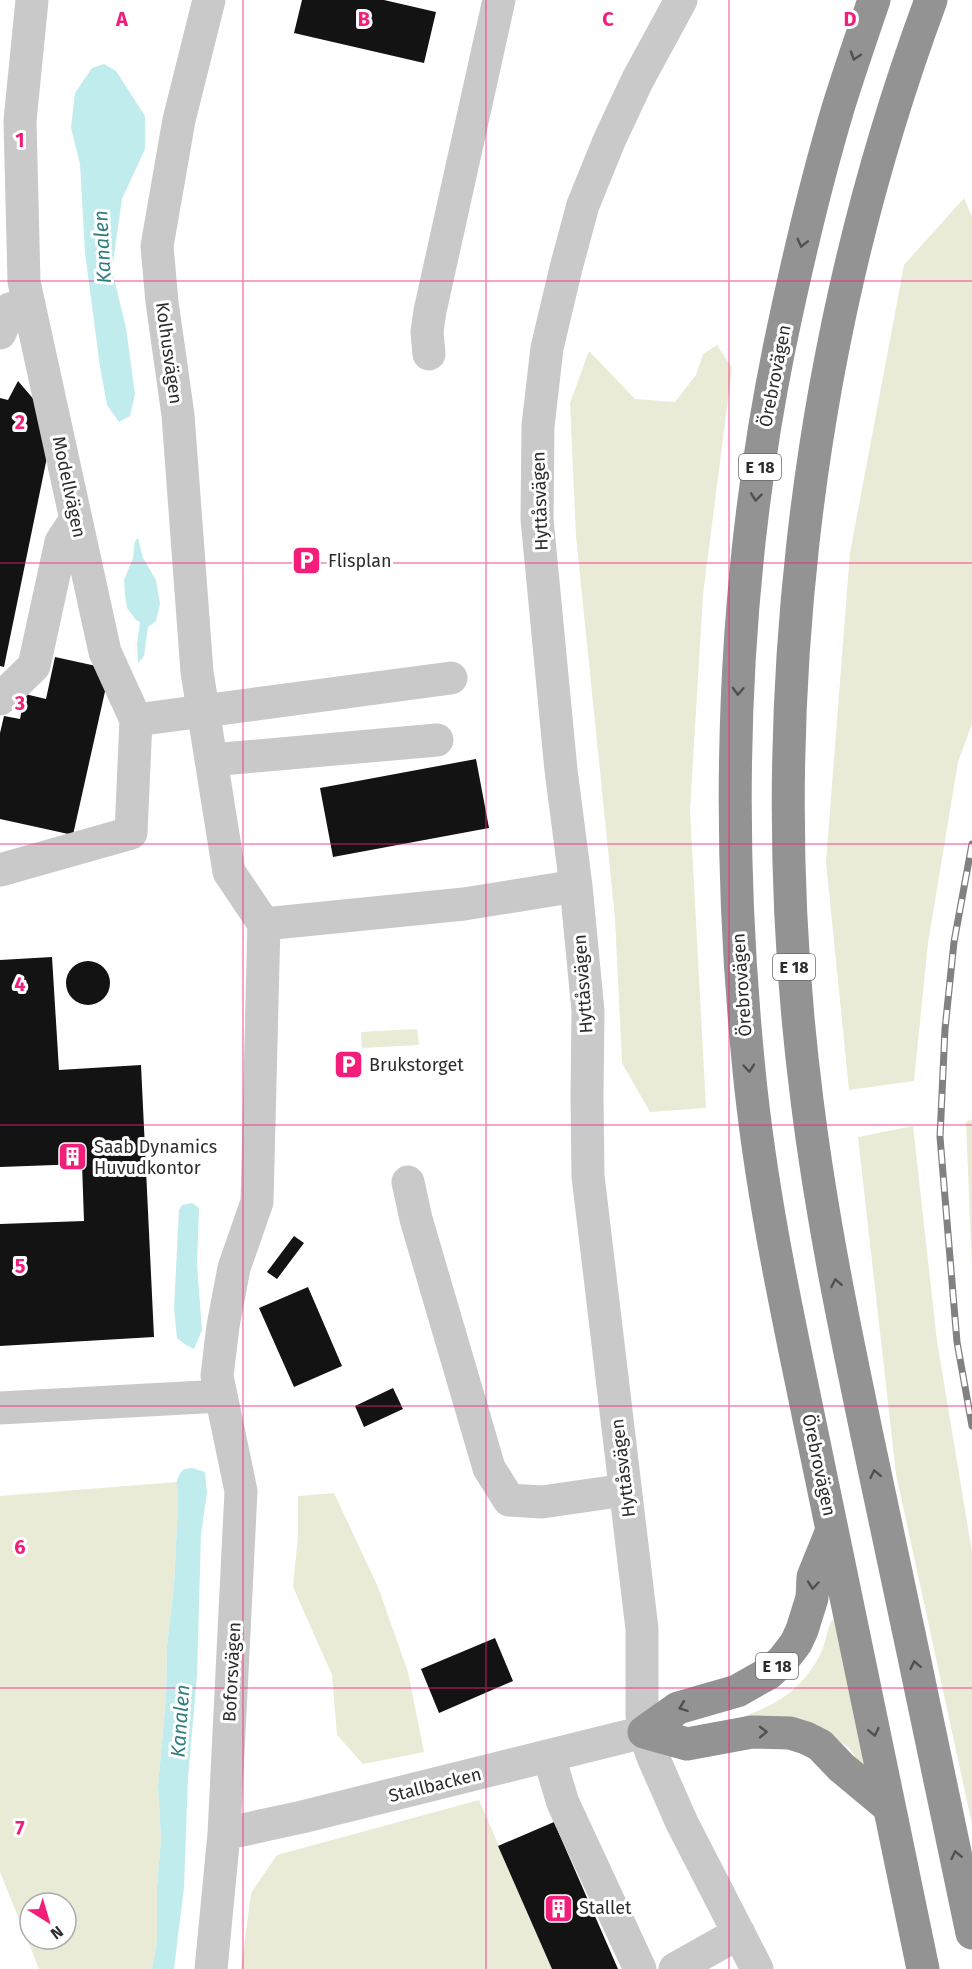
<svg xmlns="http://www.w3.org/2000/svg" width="972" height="1969" viewBox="0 0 972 1969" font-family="'Fira Sans',sans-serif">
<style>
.green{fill:#e9ebd7;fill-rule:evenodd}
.water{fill:#c1eced}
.building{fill:#131313}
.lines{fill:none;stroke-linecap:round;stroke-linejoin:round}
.minor{stroke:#c9c9c9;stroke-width:33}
.highway{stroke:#939393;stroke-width:33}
.rail-casing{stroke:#818181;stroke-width:7}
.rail{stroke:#fff;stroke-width:4.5;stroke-dasharray:14;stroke-linecap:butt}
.oneway{stroke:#505050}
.grid{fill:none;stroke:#f21e7a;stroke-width:1.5;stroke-opacity:0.55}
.labels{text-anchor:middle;stroke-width:6;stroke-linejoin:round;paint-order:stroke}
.shield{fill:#fff;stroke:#6b6b6b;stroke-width:1.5}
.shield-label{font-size:16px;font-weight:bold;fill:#2c2c2c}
.street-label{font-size:18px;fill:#2c2c2c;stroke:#fff}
.poi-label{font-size:18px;fill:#2c2c2c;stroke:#fff;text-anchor:start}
.water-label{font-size:20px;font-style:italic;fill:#307d80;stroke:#fff}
.grid-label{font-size:20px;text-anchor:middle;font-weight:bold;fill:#f21e7a;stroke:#fff;stroke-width:6;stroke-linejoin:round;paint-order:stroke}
</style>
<rect width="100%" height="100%" fill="#fff"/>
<path class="green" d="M964 198 972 217V724L958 762 928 943 914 1081 849 1090 826 862 850 553 904 265Z
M717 345 732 368 703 595 690 810 706 1108 650 1112 622 1063 615 918 576 536 570 403 589 351 635 399 675 402 696 375 703 354Z
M417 1029 419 1045 362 1048 361 1032Z
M972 1119V1269L966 1122Z
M913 1126 937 1341 972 1552V1824L896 1474 858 1137Z
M177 1482 178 1505 174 1585 167 1645 166 1697 158 1786 161 1839 157 1886V1941L152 1969H39L0 1872V1496ZM30 1903H66V1939H30Z
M334 1493 378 1587 408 1672 424 1752 363 1764 337 1735 332 1675 293 1587 298 1536V1496Z
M832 1620H834L867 1769 865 1770 849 1748 830 1734 711 1727C760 1711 794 1703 820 1655 826 1644 826 1630 832 1620Z
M479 1800 552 1969H241L251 1893 277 1855Z"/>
<path class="water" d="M104 64 116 71 145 116V149L122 199 112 270 126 328 135 394 130 416 119 422 107 405 100 367 85 253 80 164 71 128 75 93 92 68Z
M138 538 143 558 156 580 160 604 156 621 148 627 144 656 138 663 137 644 140 622 136 620 127 608 125 595 124 580 133 558 135 541Z
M192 1203 199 1208 197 1264 202 1330 194 1349 186 1345 177 1338 174 1308 179 1210 182 1205Z
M192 1468 205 1472 207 1493 201 1534 197 1676 188 1778 184 1887 174 1969H152L157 1941V1886L161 1839 158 1786 166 1697 167 1645 174 1585 178 1505 177 1482 179 1475 184 1469Z"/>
<path class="building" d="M302 0H384L436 12 424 63 294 33Z
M18 381 54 423 4 667 0 666V398L8 400Z
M55 657 110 669 73 835 0 819V733L4 716 20 719 25 694 46 699Z
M476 759 489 828 333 857 320 788Z
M52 957 59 1070 141 1065 154 1337 0 1346V1224L84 1221 82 1164 0 1167V960Z
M66 983a22 22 0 1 1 44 0a22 22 0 1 1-44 0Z
M294 1236 304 1243 277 1279 267 1272Z
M308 1287 342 1366 294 1387 259 1308Z
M393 1388 403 1409 364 1427 355 1406Z
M495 1638 513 1681 439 1713 421 1669Z
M554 1822 618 1969H552L498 1846Z"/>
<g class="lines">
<path class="minor" d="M209 0 179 120 157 246 162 302 178 415 197 672 229 872 264 924
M681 0 637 81 609 141 583 205 566 268 547 348 538 426 537 519 561 770 576 886 588 1011 587 1096 588 1176 642 1629V1715L644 1732 653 1757 682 1823 757 1969
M0 333 10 309 29 304
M429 354 427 332 430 311 499 0
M0 699 34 666 61 542 76 519
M136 720 451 678
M211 760 437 740
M0 870 131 833 136 720 105 652 24 282 20 121 32 0
M408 1182 416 1219 489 1468 509 1500 542 1502 625 1490
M0 1408 221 1396
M549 1757 563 1803 640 1969
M224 1834 302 1817 644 1732
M211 1969 224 1834 241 1491 217 1376 223 1326 234 1268 257 1202 264 924 464 904 576 886
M675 1969 739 1933"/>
<path class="highway" d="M874 0C862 35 850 70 839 105 815 185 796 267 779 349 731 586 725 830 749 1070 762 1204 792 1335 819 1467 854 1634 888 1802 923 1969
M931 0C802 348 760 732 807 1100 822 1221 847 1340 872 1459 905 1617 940 1775 972 1933
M644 1732 678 1708 737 1691 769 1673 783 1660 796 1643 802 1630 812 1598 813 1577 832 1530
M644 1732 687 1744 752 1732 790 1733 806 1738 820 1745 841 1767 889 1807"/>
<defs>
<path id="rail" d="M972 844 954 942 945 1029 940 1137 957 1342 972 1426"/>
</defs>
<use href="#rail" class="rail-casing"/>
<use href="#rail" class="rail"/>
</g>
<defs><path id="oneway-chevron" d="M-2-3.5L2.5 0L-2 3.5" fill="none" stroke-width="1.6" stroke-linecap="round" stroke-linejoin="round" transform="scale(1.5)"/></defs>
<g class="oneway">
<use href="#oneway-chevron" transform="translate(855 56) rotate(108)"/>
<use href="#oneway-chevron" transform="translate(802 243) rotate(104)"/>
<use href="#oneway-chevron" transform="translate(756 497) rotate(97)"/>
<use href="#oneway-chevron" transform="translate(738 691) rotate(92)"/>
<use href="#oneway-chevron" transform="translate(749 1068) rotate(85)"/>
<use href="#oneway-chevron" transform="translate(836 1283) rotate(-101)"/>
<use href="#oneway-chevron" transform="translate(875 1474) rotate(-102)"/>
<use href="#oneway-chevron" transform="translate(813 1585) rotate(95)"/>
<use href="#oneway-chevron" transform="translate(915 1665) rotate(-102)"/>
<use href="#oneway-chevron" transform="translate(683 1707) rotate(159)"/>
<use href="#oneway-chevron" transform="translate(763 1732) rotate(-1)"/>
<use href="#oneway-chevron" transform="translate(874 1732) rotate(78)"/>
<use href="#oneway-chevron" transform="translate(956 1855) rotate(-102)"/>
</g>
<path class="grid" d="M243 0V1969M486 0V1969M729 0V1969M0 281H972M0 563H972M0 844H972M0 1125H972M0 1406H972M0 1688H972"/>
<defs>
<symbol id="parking-square" viewBox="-11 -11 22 22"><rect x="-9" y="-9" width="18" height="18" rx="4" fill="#f21e7a" stroke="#fff"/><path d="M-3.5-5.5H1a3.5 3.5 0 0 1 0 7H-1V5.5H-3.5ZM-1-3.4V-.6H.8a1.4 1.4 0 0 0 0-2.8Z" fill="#fff"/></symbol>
<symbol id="building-square" viewBox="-11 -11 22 22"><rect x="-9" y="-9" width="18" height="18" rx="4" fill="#f21e7a" stroke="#fff"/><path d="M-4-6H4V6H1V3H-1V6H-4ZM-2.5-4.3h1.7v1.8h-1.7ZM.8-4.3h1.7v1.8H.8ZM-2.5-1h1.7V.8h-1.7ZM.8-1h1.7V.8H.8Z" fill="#fff"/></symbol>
</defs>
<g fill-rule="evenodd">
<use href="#parking-square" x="290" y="544" width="33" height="33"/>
<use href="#parking-square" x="332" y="1048" width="33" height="33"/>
<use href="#building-square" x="56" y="1140" width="33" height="33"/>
<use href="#building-square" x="542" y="1892" width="33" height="33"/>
</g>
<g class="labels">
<g class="shield">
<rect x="739" y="454" width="42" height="26" rx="4.5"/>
<rect x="773" y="954" width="42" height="26" rx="4.5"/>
<rect x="756" y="1653" width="42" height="26" rx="4.5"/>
</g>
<g class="shield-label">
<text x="760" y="473">E 18</text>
<text x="794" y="973">E 18</text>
<text x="777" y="1672">E 18</text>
</g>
<g class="street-label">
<text transform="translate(169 353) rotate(82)" y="6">Kolhusvägen</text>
<text transform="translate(775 376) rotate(-79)" y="6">Örebrovägen</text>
<text transform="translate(69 487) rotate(78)" y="6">Modellvägen</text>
<text transform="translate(540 501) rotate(-92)" y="6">Hyttåsvägen</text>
<text transform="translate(583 984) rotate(-94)" y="6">Hyttåsvägen</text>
<text transform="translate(742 985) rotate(-94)" y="6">Örebrovägen</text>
<text transform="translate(819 1465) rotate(78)" y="6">Örebrovägen</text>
<text transform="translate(623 1468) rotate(-97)" y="6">Hyttåsvägen</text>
<text transform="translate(232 1672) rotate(-87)" y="6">Boforsvägen</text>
<text transform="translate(435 1785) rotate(-14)" y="6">Stallbacken</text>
</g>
<g class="poi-label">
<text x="328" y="567">Flisplan</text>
<text x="369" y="1071">Brukstorget</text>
<text x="94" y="1153">Saab Dynamics<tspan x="94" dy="21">Huvudkontor</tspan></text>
<text x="579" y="1914">Stallet</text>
</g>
<g class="water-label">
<text transform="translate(102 247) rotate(-93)" y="7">Kanalen</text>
<text transform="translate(180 1721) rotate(-86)" y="7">Kanalen</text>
</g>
</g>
<g class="grid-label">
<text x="122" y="26">A</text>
<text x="364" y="26">B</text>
<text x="608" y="26">C</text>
<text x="850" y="26">D</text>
<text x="20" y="147">1</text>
<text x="20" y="429">2</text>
<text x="20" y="710">3</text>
<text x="20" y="991">4</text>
<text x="20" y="1273">5</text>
<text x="20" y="1554">6</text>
<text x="20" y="1835">7</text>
</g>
<g transform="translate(48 1921) rotate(143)"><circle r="28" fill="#ffffff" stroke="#ababab" stroke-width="1.5"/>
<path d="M0-4.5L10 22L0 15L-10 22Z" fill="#f21e7a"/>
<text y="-9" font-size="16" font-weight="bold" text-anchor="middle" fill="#2c2c2c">N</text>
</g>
</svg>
